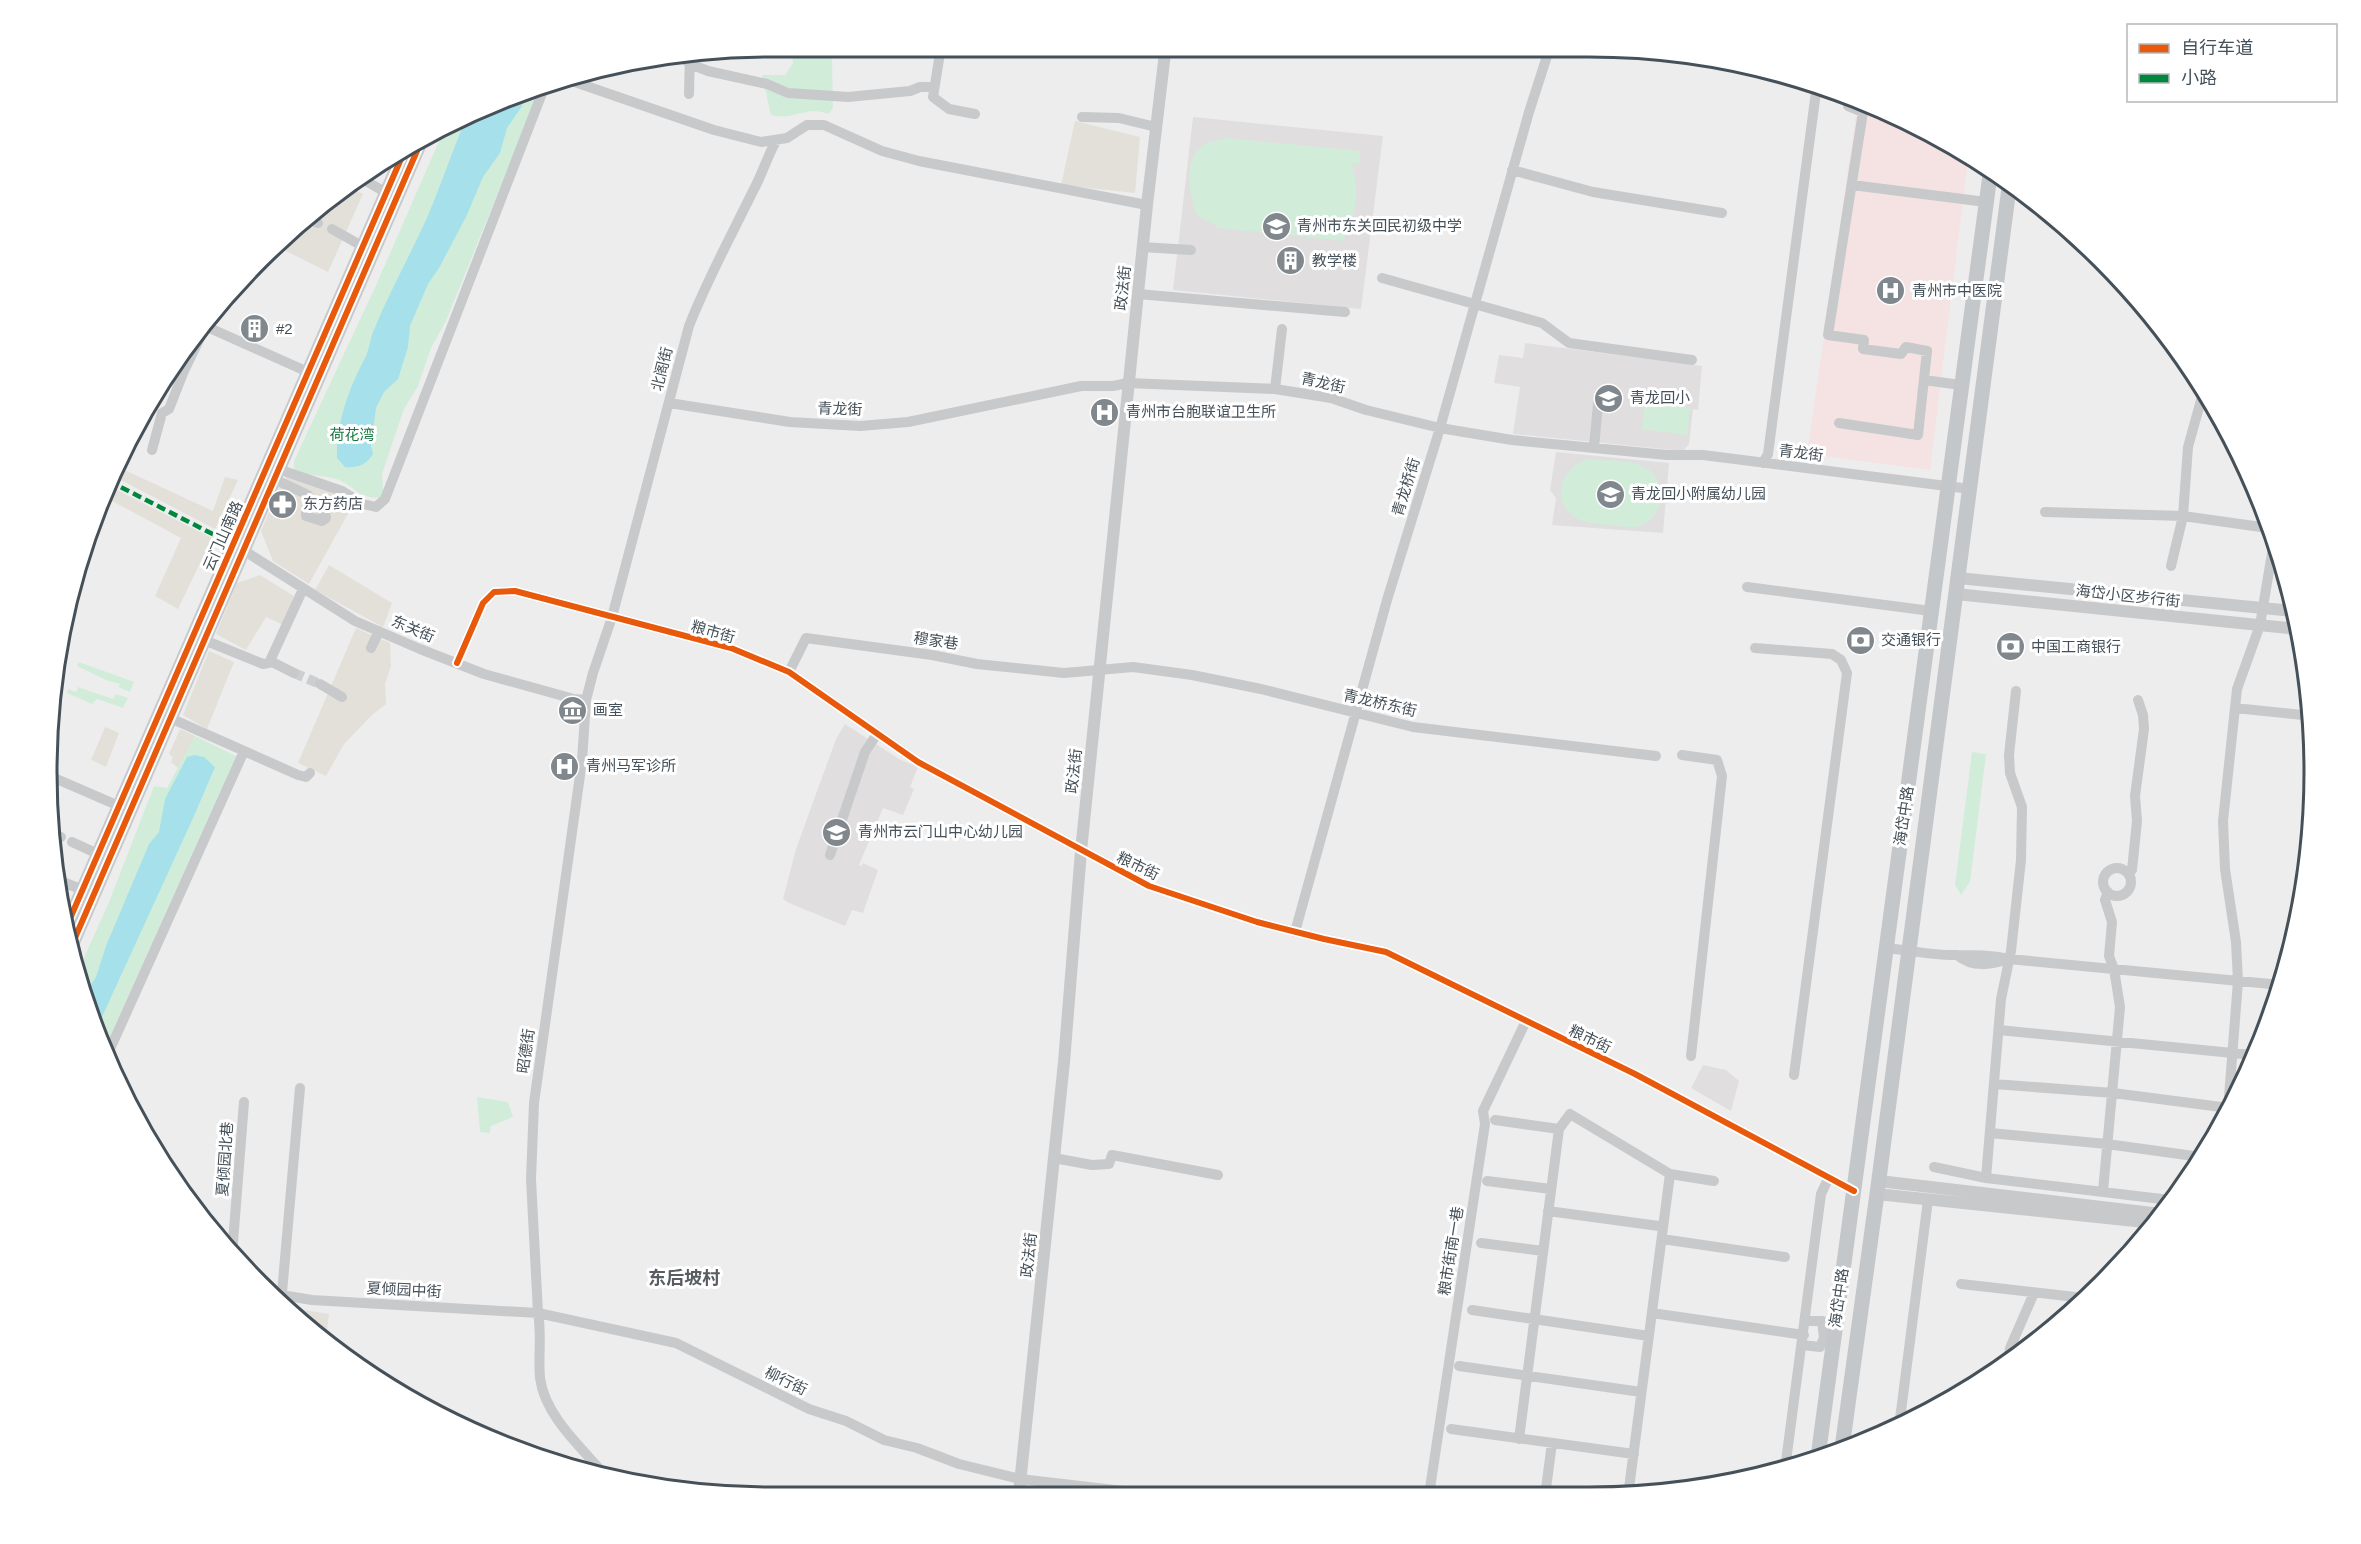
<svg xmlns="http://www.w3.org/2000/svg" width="2361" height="1544" viewBox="0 0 2361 1544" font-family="Helvetica,'Noto Sans SC',sans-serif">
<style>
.commercial{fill:#e3e0da}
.education{fill:#e0dedf}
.medical{fill:#f5e3e3}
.green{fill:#d1edda}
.water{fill:#a6e0ea}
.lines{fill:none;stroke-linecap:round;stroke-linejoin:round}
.minor-tunnel{stroke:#cccecf;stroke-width:10;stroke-dasharray:10 5;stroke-linecap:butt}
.minor{stroke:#c7c9cb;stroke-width:10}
.tertiary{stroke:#c7c9cb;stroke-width:12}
.secondary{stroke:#c7cacd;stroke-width:14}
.primary{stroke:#c3c7ca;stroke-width:15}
.quiet{stroke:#00873e;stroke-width:4.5;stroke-dasharray:9 4.5;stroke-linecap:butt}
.cycleway-casing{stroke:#fff;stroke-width:10}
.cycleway{stroke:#e8590c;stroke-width:6}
.labels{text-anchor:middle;stroke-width:6;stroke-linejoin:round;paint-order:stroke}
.poi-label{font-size:15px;fill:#455059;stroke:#fff;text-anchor:start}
.street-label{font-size:15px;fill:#455059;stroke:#fff}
.park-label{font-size:15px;fill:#187742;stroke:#fff}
.quarter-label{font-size:18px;font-weight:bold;fill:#595d61;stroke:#fff}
.rim{fill:none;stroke:#455059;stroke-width:3}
</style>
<rect width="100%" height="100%" fill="#eeeded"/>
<path class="commercial" d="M1075 121 1140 137 1135 193 1061 185Z
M348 186 363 194 328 272 282 249 290 234Z
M118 467 213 511 225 477 238 480 215 529 113 476Z
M287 476 336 494 350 510 309 584 273 561 261 531 280 486Z
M107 485 212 538 178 609 155 596 181 538 101 495Z
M329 565 392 603 383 627 315 590Z
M260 575 294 596 283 625 266 617 246 650 216 634 237 583Z
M356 628 390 643 391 666 385 684 386 704 372 715 344 744 326 776 298 763Z
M209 651 234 662 207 729 183 715Z
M105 727 119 733 106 767 91 760Z
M180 729 195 736 179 769 171 762 173 757 169 754Z
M287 1307 329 1314 326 1339 293 1317 287 1311Z"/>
<path class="education" d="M1193 117 1383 136 1361 309 1173 290Z
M1525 343 1702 366 1698 410 1693 409 1689 444 1683 451 1513 434 1520 387 1494 383 1499 355 1523 358Z
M1556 452 1669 463 1663 533 1552 525 1556 498 1550 490Z
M845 724 899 759 918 767 910 787 914 789 903 815 883 808 859 865 861 866 863 863 878 870 863 913 852 910 845 926 789 903 783 899 796 849 836 739Z
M1703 1065 1726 1070 1739 1081 1731 1111 1691 1088Z"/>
<path class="medical" d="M1858 100 1910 121 1968 160 1930 470 1807 454Z"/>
<path class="green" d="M792 53H835L832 57 833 108 829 114C805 105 795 121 771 115L762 75H785L793 63Z
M542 84 446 321 431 348 418 386 404 409 382 474 383 490 380 498C354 497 356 486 336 479 323 475 306 476 294 469V461L377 283 443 132Z
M1227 138 1360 151V164L1352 163C1360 196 1357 210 1343 241L1219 228 1196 214C1191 195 1182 162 1201 147 1208 141 1219 140 1227 138Z
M1645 402 1690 407 1687 435 1642 429Z
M1588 459C1605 461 1631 459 1646 468 1672 483 1662 528 1630 527 1618 526 1586 524 1576 518 1549 501 1561 468 1588 459Z
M79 662 134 682 130 692 118 687 120 684 106 680 77 666Z
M78 687 113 699 116 694 128 698 123 708 97 699 92 704 67 693 68 689 76 692Z
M195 736 236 756 103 1052 78 971 109 902 154 786 167 788Z
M1972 752 1986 754 1970 882 1961 895 1955 885Z
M477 1097 508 1102 513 1117 491 1126 490 1133 480 1132Z"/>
<path class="water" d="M523 93 522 106 507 128 500 153 483 177 466 217 439 268 428 284 410 326 408 347 398 379 384 392 376 408 371 446 373 454C366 465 358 468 345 467L337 458C336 423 349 388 365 358 369 350 370 340 373 332 389 293 409 257 426 220 440 188 451 154 465 121Z
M194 755 204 757 215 767 194 816 96 1030 85 994 96 977 106 946 149 844 159 832 165 799 187 757Z"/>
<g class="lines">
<path class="minor-tunnel" d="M294 673 320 684"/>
<path class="minor" d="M677 53 690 64 708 71 767 84 788 93 848 97 910 91 920 87H934
M940 53 933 97 949 109 975 114
M566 79 714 130 761 142 787 138 807 125H824L882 151 919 161 1147 205
M689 94 690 53
M1082 117 1119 118 1156 127
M1512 170 1593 192 1722 213
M359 177 385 192
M1852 185 1986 202
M310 219 318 223
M332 229 362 246
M1142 247 1191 250
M1382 278 1542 323 1569 343 1692 360
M1138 294 1345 312
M205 326 308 372
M1924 380 1961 385
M1275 389 1282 329
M669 403 790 422 860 426 908 422 1081 386H1113L1128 383 1275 389 1331 398 1366 410 1440 428 1512 440 1667 455H1703L1970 489
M1839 423 1918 435 1927 351 1906 347 1901 354 1863 349 1864 340 1828 335 1863 112 1848 106
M1594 447 1598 404
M152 450 162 413 169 409 184 371 212 313
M1763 463 1768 454 1816 92
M278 469 342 491 363 504 376 507 385 499 546 83
M274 479 308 495 311 503 325 513 326 518 322 521 306 516V509L311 503
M2045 512 2183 516 2268 528
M243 550 355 621 420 649 484 674 574 699 586 700
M2171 566 2183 516 2188 447 2203 393
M1747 587 1931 611
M204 640 263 664 269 663 303 589
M371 648 379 631
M1755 648 1832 654 1841 660 1847 673 1794 1075
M270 661 294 673
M457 663 483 603 494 592 515 591 731 648 789 672 918 762 1149 886 1257 922 1324 939 1386 952 1635 1074 1854 1191
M789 672 806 638 932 655 977 664 1064 673 1133 667 1192 675 1261 689 1413 727 1656 756
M320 684 342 697
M2235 708 2312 716
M170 718 298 775 306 777 310 773
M1682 755 1717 760 1722 776 1691 1056
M52 777 119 806
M55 835 61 837
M72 842 98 854
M830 855 865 752 877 734
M2103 882a14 14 0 1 1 28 0a14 14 0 1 1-28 0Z
M2128 873 2132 870 2137 821 2135 796 2144 729 2143 715 2138 700
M58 880 83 890
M1295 932 1387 600 1440 428 1529 112 1548 53
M1886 948C1909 950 1934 956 1957 955 1975 955 1991 955 2009 959L2281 985
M1957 955C1973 968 1990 965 2009 959
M1999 1030 2253 1055
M106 1058 244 751
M1994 1084 2113 1093 2229 1108
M2228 1110 2238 981 2236 942 2225 869 2223 821 2237 689 2260 625 2274 541
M1495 1120 1559 1129 1570 1114 1670 1174 1714 1181
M1990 1133 2107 1144 2201 1157
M1054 1158 1092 1165 1109 1164 1112 1155 1218 1175
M1934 1167 1986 1178 2170 1200
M1986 1178 2001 999 2011 951 2021 860 2022 807 2010 773 2009 755 2016 691
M1487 1181 1551 1189
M2103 1191 2120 1007 2114 969 2109 956 2112 922 2105 900 2108 892
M1548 1211 1659 1226
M1662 1239 1785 1257
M1481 1243 1543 1251
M232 1255 244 1102
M1961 1284 2084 1298
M269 1293 312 1300 538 1313 676 1343 809 1409 846 1421 884 1440 917 1448 959 1464 1020 1479 1149 1494
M281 1304 300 1088
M1472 1310 1649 1336
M1652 1313 1804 1335
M1802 1345 1820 1347 1824 1338 1822 1321H1806
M2008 1362 2010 1348 2034 1293
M1459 1366 1641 1392
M1899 1427 1928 1200
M1451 1429 1634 1454
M1519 1439 1559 1129
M1785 1469 1821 1194 1829 1177
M604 1474C581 1447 545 1416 540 1378 538 1356 542 1335 538 1313L531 1179 534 1103 582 761 586 700 593 673 612 617 689 326C707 280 731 236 753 191 762 175 767 157 776 141
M1443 1491 1480 1495
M1429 1495 1485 1124 1483 1111 1526 1021
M1545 1496 1552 1443
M1628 1496 1670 1174"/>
<path class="tertiary" d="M1958 578 2294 611
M1956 594 2297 629
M1879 1181 2161 1214
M1877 1194 2154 1223
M1019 1493 1064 1062 1081 851 1147 205 1165 53"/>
<path class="secondary" d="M65 930 404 152
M71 947 420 144"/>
<path class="primary" d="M1842 1448 1877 1194 2009 188
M1818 1457 1990 175"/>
<path class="quiet" d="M109 481 232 544"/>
<defs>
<path id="cycleway" d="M457 663 483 603 494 592 515 591 731 648 789 672 918 762 1149 886 1257 922 1324 939 1386 952 1635 1074 1854 1191
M65 930 404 152
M71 947 420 144"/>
</defs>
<use href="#cycleway" class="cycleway-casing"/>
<use href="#cycleway" class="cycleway"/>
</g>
<defs>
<symbol id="school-disc" viewBox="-11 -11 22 22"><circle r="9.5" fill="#80878d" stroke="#fff"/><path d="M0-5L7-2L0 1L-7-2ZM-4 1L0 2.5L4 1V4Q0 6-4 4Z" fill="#fff"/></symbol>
<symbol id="building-disc" viewBox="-11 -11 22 22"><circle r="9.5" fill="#80878d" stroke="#fff"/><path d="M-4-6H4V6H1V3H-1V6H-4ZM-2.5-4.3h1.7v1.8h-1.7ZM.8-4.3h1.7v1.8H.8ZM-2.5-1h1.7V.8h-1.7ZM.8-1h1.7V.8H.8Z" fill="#fff"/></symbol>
<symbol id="hospital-disc" viewBox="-11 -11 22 22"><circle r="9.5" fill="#80878d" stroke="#fff"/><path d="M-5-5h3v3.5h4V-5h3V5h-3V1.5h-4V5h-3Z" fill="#fff"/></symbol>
<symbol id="pharmacy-disc" viewBox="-11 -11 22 22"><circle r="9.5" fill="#80878d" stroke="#fff"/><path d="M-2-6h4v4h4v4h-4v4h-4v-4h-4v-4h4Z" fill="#fff"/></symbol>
<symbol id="bank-disc" viewBox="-11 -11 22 22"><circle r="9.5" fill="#80878d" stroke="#fff"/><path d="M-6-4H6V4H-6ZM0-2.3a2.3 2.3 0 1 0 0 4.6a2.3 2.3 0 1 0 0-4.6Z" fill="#fff"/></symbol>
<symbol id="museum-disc" viewBox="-11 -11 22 22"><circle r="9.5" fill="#80878d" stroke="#fff"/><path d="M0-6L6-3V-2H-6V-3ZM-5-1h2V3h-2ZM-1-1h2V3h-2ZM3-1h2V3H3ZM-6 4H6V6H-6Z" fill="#fff"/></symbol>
</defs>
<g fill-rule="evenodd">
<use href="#school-disc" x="1260" y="210" width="33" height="33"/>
<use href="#building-disc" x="1274" y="244" width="33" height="33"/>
<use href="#hospital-disc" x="1874" y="274" width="33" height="33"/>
<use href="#building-disc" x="238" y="312" width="33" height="33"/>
<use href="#school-disc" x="1592" y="382" width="33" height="33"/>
<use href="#hospital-disc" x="1088" y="396" width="33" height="33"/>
<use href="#school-disc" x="1594" y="478" width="33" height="33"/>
<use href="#pharmacy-disc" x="266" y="488" width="33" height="33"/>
<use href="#bank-disc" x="1844" y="624" width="33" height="33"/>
<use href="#bank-disc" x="1994" y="630" width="33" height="33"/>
<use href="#museum-disc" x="556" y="694" width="33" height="33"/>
<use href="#hospital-disc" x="548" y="750" width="33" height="33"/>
<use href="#school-disc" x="820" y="816" width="33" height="33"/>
</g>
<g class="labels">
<g class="poi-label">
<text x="1297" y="231">青州市东关回民初级中学</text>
<text x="1312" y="266">教学楼</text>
<text x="1912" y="296">青州市中医院</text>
<text x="276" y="334">#2</text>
<text x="1630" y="403">青龙回小</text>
<text x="1126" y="417">青州市台胞联谊卫生所</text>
<text x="1631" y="499">青龙回小附属幼儿园</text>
<text x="303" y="509">东方药店</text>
<text x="1881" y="645">交通银行</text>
<text x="2031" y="652">中国工商银行</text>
<text x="593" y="715">画室</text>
<text x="586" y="771">青州马军诊所</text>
<text x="858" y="837">青州市云门山中心幼儿园</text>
</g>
<g class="street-label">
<text transform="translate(1123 288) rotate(-84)" y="5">政法街</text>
<text transform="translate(662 369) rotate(-76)" y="5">北阁街</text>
<text transform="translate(1323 383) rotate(13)" y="5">青龙街</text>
<text transform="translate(840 409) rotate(2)" y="5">青龙街</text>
<text transform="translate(1801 453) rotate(7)" y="5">青龙街</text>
<text transform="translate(1406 487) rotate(-73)" y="5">青龙桥街</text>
<text transform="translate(223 536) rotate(-66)" y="5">云门山南路</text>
<text transform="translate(2128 596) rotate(6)" y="5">海岱小区步行街</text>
<text transform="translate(413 629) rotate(23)" y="5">东关街</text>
<text transform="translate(713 632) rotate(16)" y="5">粮市街</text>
<text transform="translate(936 641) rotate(8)" y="5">穆家巷</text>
<text transform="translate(1380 703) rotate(13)" y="5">青龙桥东街</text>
<text transform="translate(1074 771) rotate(-84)" y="5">政法街</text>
<text transform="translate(1904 816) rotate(-82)" y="5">海岱中路</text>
<text transform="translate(1138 866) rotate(26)" y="5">粮市街</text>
<text transform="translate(1590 1039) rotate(26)" y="5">粮市街</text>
<text transform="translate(526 1051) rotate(-82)" y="5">昭德街</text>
<text transform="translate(225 1159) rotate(-86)" y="5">夏倾园北巷</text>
<text transform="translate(1451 1251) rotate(-81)" y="5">粮市街南一巷</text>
<text transform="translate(1029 1255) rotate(-84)" y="5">政法街</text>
<text transform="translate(404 1290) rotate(3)" y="5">夏倾园中街</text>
<text transform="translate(1839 1298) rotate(-82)" y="5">海岱中路</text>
<text transform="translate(786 1381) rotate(26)" y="5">柳行街</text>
</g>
<g class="park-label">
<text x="352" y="440">荷花湾</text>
</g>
<g class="quarter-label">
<text x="684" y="1284">东后坡村</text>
</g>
</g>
<path d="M0 0H2361V1544H0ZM772 57H1589A715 715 0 0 1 2304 772V772A715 715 0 0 1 1589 1487H772A715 715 0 0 1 57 772V772A715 715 0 0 1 772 57Z" fill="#fff" fill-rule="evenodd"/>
<path class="rim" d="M772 57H1589A715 715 0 0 1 2304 772V772A715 715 0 0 1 1589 1487H772A715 715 0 0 1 57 772V772A715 715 0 0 1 772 57Z"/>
<rect x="2127" y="24" width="210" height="78" fill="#ffffff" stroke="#b5b9bd" stroke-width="1.5"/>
<rect x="2139" y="44" width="30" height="9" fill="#e8590c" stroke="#b5b9bd" stroke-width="1.5"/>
<text x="2181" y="54" font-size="18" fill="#455059">自行车道</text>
<rect x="2139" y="74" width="30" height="9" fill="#00873e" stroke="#b5b9bd" stroke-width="1.5"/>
<text x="2181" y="84" font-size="18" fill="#455059">小路</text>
</svg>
